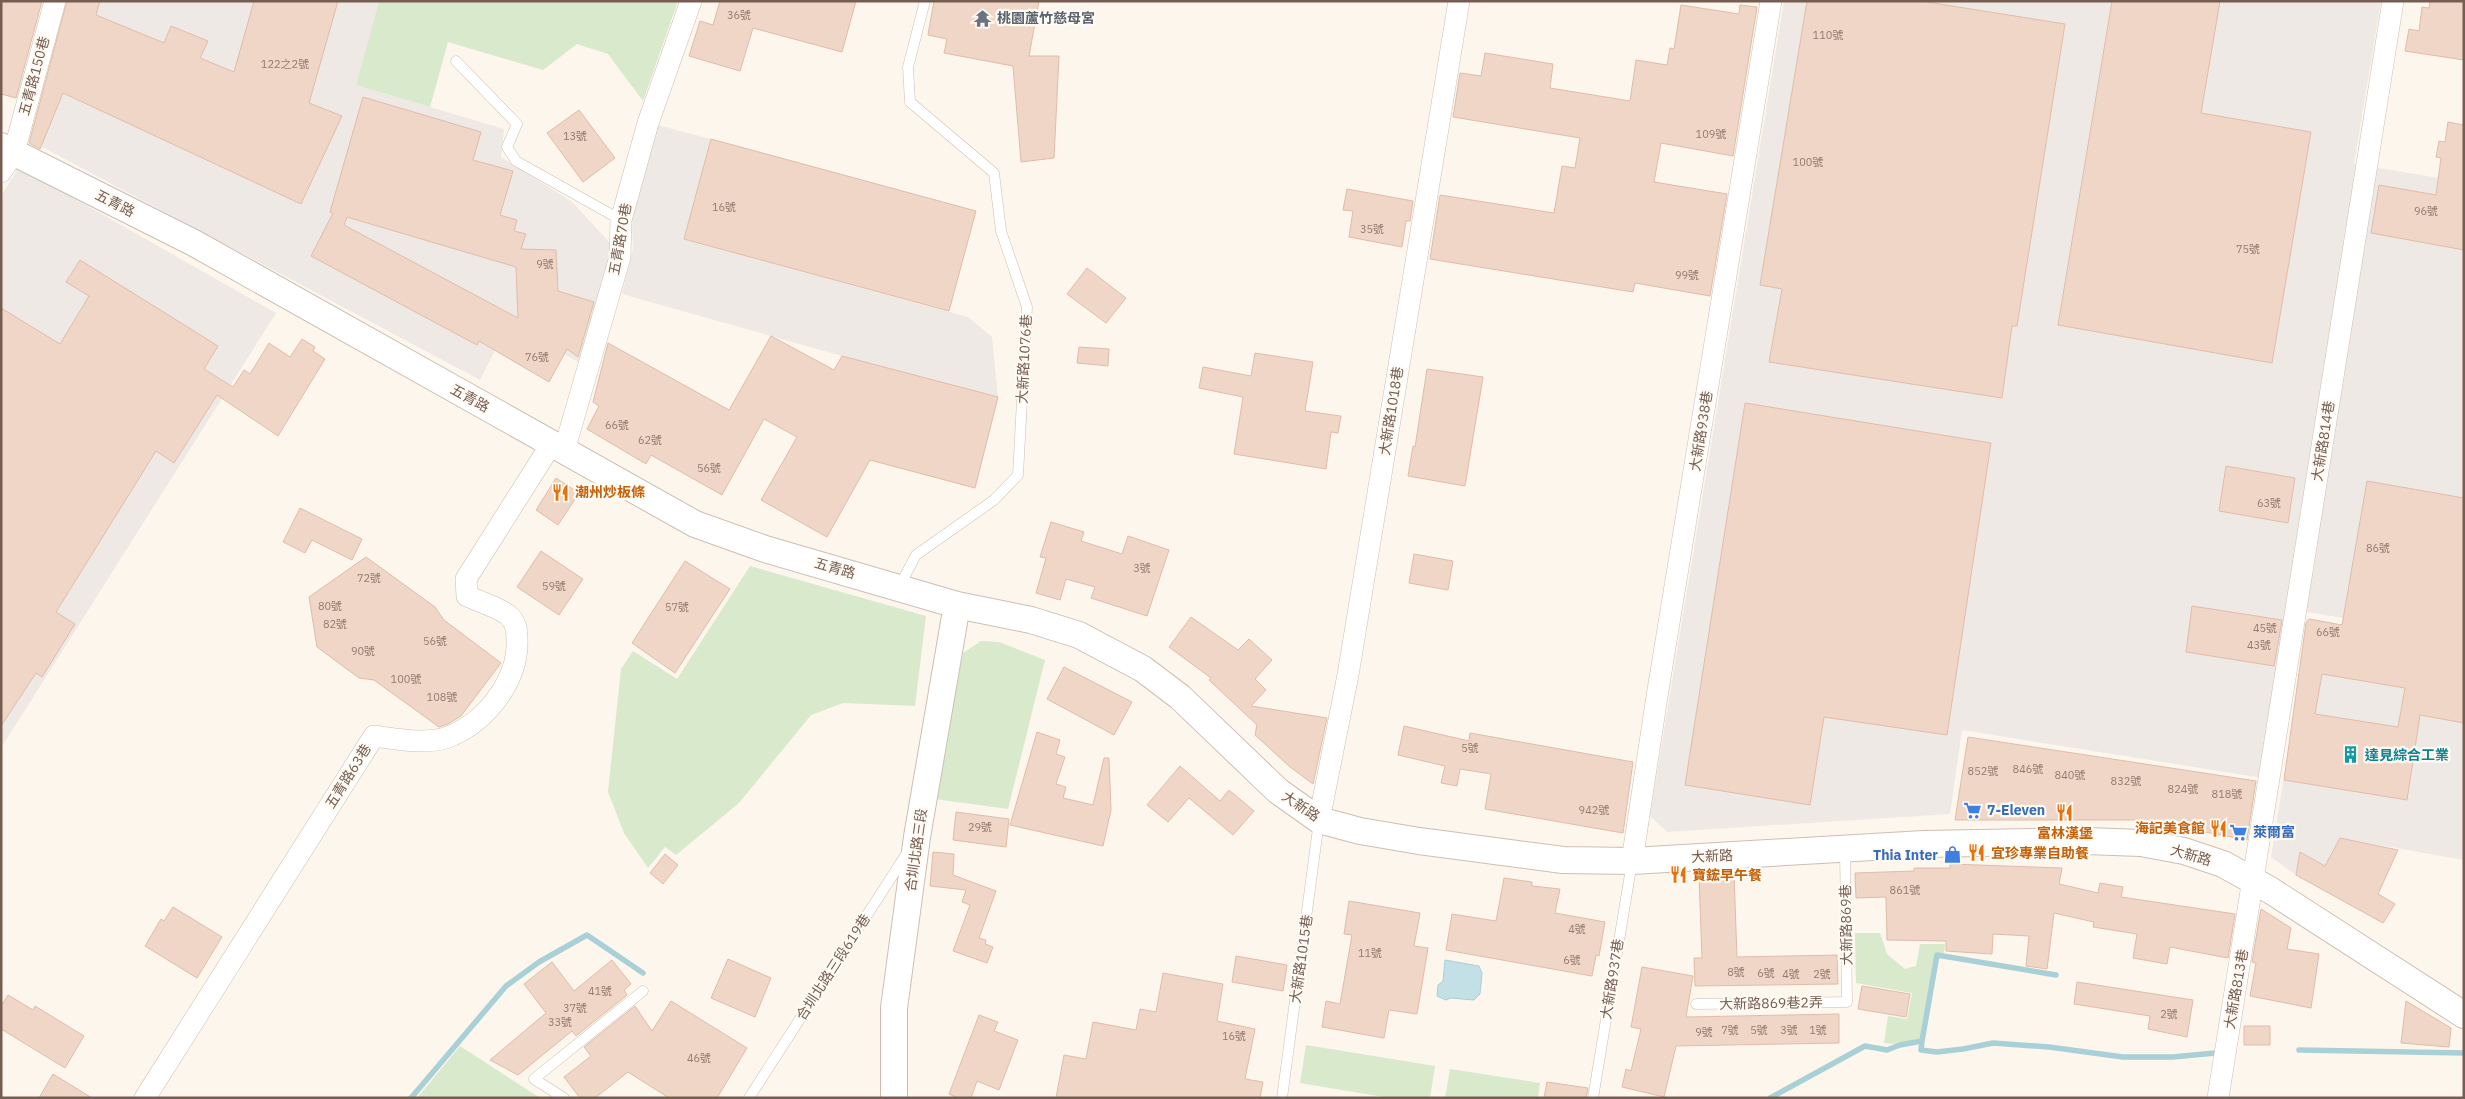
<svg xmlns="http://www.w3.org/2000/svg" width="2465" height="1099" viewBox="0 0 2465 1099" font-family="'IBM Plex Sans','Noto Sans TC',sans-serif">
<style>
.industrial{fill:#eee9e5}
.green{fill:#d8e9cc}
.water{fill:#c2e0e5;stroke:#a9d0d6}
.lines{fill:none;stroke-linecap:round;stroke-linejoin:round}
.stream{stroke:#a9d0d6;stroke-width:5.5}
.building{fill:#efd6c7;stroke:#e1bca8;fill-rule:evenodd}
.service-casing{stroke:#cebeb3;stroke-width:11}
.minor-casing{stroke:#cebeb3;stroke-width:22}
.tertiary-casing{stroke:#cebeb3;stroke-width:28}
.service{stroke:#fff;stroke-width:10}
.minor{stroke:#fff;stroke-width:21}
.tertiary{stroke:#fff;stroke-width:26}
.labels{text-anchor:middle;stroke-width:4.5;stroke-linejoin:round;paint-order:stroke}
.number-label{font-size:11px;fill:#947b6e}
.worship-label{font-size:14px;font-weight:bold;fill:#5b616d;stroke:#fefaf4;text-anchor:start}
.street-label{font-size:14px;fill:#765d51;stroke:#fefaf4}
.food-label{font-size:14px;font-weight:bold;fill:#c56008;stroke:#fefaf4;text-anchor:start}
.culture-label{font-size:14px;font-weight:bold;fill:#0d838f;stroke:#fefaf4;text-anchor:start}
.shop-label{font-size:14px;font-weight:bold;fill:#366cbe;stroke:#fefaf4;text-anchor:start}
</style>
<rect width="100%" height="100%" fill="#fcf6ed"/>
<path class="industrial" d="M69 1H379L356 85 504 129 501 157 571 201 614 247 582 364 509 323 480 380 31 141Z
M1784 1H2381L2354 164 2464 182V639L2290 609 2263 778 1962 730 1950 814 1667 832 1650 816Z
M657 125 711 139 684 239 968 317 992 337 998 397 842 356 622 294 633 248 632 217Z
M19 167 276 313 1 748V196Z
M2309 619 2464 645V860L2340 838 2325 866 2300 852 2296 875 2271 857Z"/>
<path class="green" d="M379 1H678L643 101 608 54 577 44 543 70 448 42 430 107 356 85Z
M750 566 926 616 915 706 843 703 811 715 739 803 676 855 665 847 648 868 624 833 608 792 621 669 633 651 677 679Z
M981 641 999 642 1045 660 1008 809 935 799 963 653Z
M1855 933H1880L1887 954 1905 969 1916 966 1920 944H1945L1944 954 1935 953 1920 1039 1896 1044 1884 1043 1888 1016 1907 1019 1912 993 1856 983Z
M1306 1045 1435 1066 1430 1098H1390L1300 1083Z
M460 1046 540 1098H417Z
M1450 1069 1540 1083 1538 1098H1445Z"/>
<path class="water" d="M1445 960 1479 966 1482 973 1480 994 1474 1000 1451 998 1446 1000 1437 996 1438 985 1443 981Z"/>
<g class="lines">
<path class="stream" d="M1922 1041 1921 1050 1937 1052 1963 1049 1993 1043 2049 1047 2123 1057H2173L2215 1053
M2299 1050 2464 1053
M411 1098 506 986 539 962 587 935 643 973
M1770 1098 1865 1046 1887 1050 1900 1045 1922 1041 1937 955 2056 975"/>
</g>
<path class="building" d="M1 1H42L16 98 1 94Z
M67 1H100L96 15 164 43 171 26 208 41 200 58 234 72 254 1H338L309 103 342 116 301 204 63 93 40 149 29 143Z
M720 1H856L842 52 753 28 740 71 689 56 700 21 713 25Z
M934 1H1039L1029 56H1059L1054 158 1021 162 1013 66 944 53 947 39 928 35Z
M1807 1H1921L2065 24 2017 326H2012L2002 398 1769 362 1782 289 1760 285Z
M2112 1H2220L2201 113 2311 132 2272 363 2058 325Z
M2430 1H2464V60L2405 51 2409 29 2419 31 2422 7 2429 8Z
M1681 5 1739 14 1740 5 1757 7 1733 156 1661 143 1654 182 1727 194 1710 296 1635 283 1633 292 1430 259 1440 195 1554 213 1562 166 1575 168 1580 138 1453 117 1460 73 1481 76 1485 53 1553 64 1550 88 1630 101 1636 60 1667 65 1670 48 1674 49Z
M363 97 481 132 473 160 513 171 500 215 517 220 514 231 526 234 521 249 556 250 558 291 594 302 578 357 567 349 549 382 479 341 477 345 311 256 333 213 330 212ZM347 217 516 267 518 318 344 225Z
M579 110 615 158 583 182 547 133Z
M2448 122 2464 125V250L2371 233 2379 185 2436 195 2441 158 2436 157 2439 141 2445 142Z
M711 139 976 211 949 311 684 239Z
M1347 189 1413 201 1410 221H1406L1402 247 1349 237 1353 211 1343 210Z
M80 260 218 346 204 369 233 387 244 370 250 374 269 343 290 357 302 339 315 347 313 351 325 359 278 436 217 395 174 463 156 451 56 612 75 624 42 677 36 673 1 726V308L60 344 89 296 66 282Z
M1087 268 1126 298 1106 323 1067 294Z
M771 336 834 370 842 356 998 397 975 488 870 460 827 537 761 500 797 437 764 419 722 495 651 455 646 464 587 429 599 406 593 402 608 343 729 410Z
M1079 347 1109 349 1108 366 1077 363Z
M1255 353 1313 362 1305 411 1341 416 1338 433 1331 432 1326 469 1234 454 1243 397 1199 388 1203 367 1251 376Z
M1427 369 1483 377 1465 486 1408 476 1413 446 1415 447Z
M1745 403 1991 443 1947 735 1824 717 1810 805 1685 785Z
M2226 466 2295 478 2288 523 2219 511Z
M556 478 579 493 558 525 536 510Z
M2367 481 2464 498V723L2420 715 2407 800 2284 780 2306 623 2309 619 2342 625ZM2322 674 2405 688 2398 727 2315 714Z
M300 508 362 539 352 560 312 540 305 553 283 542Z
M1051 522 1084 532 1081 541 1122 554 1128 536 1169 550 1147 616 1091 598 1095 587 1066 579 1060 600 1036 593 1046 558 1040 557Z
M541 551 583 579 559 615 517 587Z
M1414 554 1453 561 1448 590 1409 583Z
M366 557 435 607 444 620 501 663 461 716 448 724 439 727 374 680 359 678 317 647 309 597Z
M685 561 730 589 675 673 632 643Z
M2192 606 2282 620 2274 666 2186 652Z
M1191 617 1238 650 1249 639 1272 660 1255 679 1266 690 1251 706 1327 718 1313 784 1290 767 1255 735 1257 725 1209 680 1211 678 1169 647Z
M1064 667 1132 702 1114 735 1047 699Z
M1404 726 1469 741 1470 733 1633 762 1623 833 1485 809 1491 774 1460 769 1457 786 1441 783 1445 766 1398 755Z
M1037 732 1060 740 1056 754 1065 757 1056 784 1066 787 1063 798 1093 805 1104 758H1109L1111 810 1103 846 1010 825Z
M1968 737 2256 781 2247 840 2142 820H1955Z
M1180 766 1220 801 1229 790 1254 811 1233 835 1189 798 1168 822 1147 805Z
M956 812 1009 819 1006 847 953 840Z
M2340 838 2398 850 2378 894 2395 904 2383 923 2296 875 2300 852 2325 866Z
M933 852 954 854 953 875 996 891 979 938 986 940 985 944 993 947 987 963 953 951 970 905 962 902 966 890 930 886Z
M665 854 678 865 663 884 650 873Z
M1950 864 2062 868 2059 884 2098 893 2100 883 2123 887 2121 897 2235 914 2228 958 2170 947 2167 964 2133 958 2137 934 2093 927 2094 922 2054 913 2047 969 2026 966 2029 936 1993 934 1992 954 1946 951V941L1887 940 1886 897 1856 898 1855 873 1914 871V868H1950Z
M1734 875 1737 957 1837 955 1838 984 1695 986 1694 958H1702L1699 876Z
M1504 878 1532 882V886L1560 889 1555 913 1605 922 1599 956 1596 955 1592 976 1446 950 1452 914 1496 921Z
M1349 901 1420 913 1414 946 1428 948 1417 1014 1389 1010 1384 1038 1322 1027 1326 1001 1340 1004 1352 935 1344 934Z
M173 907 222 937 197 978 145 946 161 919 164 921Z
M2261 909 2291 928 2287 949 2319 954 2311 1008 2250 996 2256 963 2252 962Z
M1236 956 1287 965 1283 991 1232 982Z
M728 959 771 978 755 1017 711 998Z
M612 960 631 984 624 990 627 995 576 1036 572 1031 518 1075 490 1060 546 1013 524 984 552 962 574 991Z
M1642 967 1693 976 1686 1017 1839 1014V1043L1676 1046 1664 1097 1622 1087 1626 1069 1631 1071 1641 1029 1631 1027Z
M1163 973 1223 984 1217 1021 1255 1029 1245 1079 1263 1082 1260 1098H1056L1064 1055 1086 1059 1093 1022 1136 1030 1140 1009 1156 1012Z
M2077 982 2193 1000 2187 1037 2148 1029 2150 1016 2074 1004Z
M1862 986 1910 994 1906 1017 1858 1009Z
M8 995 33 1010 35 1006 84 1036 65 1068 1 1029V1006Z
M671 1001 747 1048 717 1098H669L628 1072 595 1098H580L564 1077 591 1056 584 1047 635 1006 652 1031Z
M2406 1001 2451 1028 2449 1047 2401 1043Z
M979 1015 998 1022 994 1031 1018 1040 999 1090 977 1081 971 1098H958L949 1094Z
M2244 1026H2270V1045H2244Z
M53 1074 92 1098H39Z
M1547 1082 1588 1088 1586 1098H1544Z"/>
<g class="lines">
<defs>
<path id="service" d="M456 61 517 124 507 147 516 161 621 220
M899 587 916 555 994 500 1018 475 1027 307 1001 231 994 173 910 102 908 67 925 1
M1696 1004 1847 1002 1845 849
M564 1098 534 1079 643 991
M749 1098 907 853
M1282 1098 1319 821
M1593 1098 1632 862"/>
<path id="minor" d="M1 172 14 152 55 1
M564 451 620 257 621 220 648 123 691 1
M1319 820 1348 675 1459 1
M1632 861 1658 690 1771 1
M145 1098 374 736C397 739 431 746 453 735 488 719 519 679 517 639 517 630 516 622 508 615 500 608 478 601 467 596L466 579 552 443
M2218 1098 2393 1"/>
<path id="tertiary" d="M1 146 194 243 695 524 765 549 957 605 1031 620 1079 635 1143 669 1180 697 1278 791 1319 820 1360 831 1419 841 1563 860 1632 861 1924 844 2087 841 2141 843 2184 851 2223 864 2270 890 2464 1015
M894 1098V1008L917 837 957 605"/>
</defs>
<use href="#service" class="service-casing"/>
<use href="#minor" class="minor-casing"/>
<use href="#tertiary" class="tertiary-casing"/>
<use href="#service" class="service"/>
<use href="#minor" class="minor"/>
<use href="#tertiary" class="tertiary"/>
</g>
<defs>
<symbol id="temple-bare" viewBox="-9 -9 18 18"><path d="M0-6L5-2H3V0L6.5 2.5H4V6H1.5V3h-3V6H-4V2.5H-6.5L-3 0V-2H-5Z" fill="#6b7280" stroke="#fefaf4" stroke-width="2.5" paint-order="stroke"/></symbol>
<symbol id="restaurant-bare" viewBox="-9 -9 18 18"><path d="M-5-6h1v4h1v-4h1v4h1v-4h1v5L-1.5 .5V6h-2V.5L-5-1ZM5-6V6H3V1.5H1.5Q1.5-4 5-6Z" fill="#e8710a" stroke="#fefaf4" stroke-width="2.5" paint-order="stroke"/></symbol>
<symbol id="building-bare" viewBox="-9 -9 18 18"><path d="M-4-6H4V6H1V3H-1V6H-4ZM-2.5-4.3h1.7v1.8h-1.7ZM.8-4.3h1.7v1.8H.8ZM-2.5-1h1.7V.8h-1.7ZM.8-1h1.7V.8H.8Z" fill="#0f9aa8" stroke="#fefaf4" stroke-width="2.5" paint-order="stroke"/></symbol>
<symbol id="supermarket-bare" viewBox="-9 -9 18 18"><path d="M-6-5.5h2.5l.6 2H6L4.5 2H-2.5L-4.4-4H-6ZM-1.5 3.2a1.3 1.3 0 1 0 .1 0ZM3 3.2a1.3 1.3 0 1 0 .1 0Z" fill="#3f7fe0" stroke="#fefaf4" stroke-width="2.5" paint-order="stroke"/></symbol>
<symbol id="shop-bare" viewBox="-9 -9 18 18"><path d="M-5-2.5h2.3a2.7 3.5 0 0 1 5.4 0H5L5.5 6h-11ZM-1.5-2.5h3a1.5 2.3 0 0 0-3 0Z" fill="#3f7fe0" stroke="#fefaf4" stroke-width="2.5" paint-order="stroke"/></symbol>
</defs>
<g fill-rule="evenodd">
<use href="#temple-bare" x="970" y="6" width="25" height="25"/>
<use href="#restaurant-bare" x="548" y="480" width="25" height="25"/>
<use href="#building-bare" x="2338" y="742" width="25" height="25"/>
<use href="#supermarket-bare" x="1960" y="798" width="25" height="25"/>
<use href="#restaurant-bare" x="2052" y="800" width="25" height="25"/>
<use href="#restaurant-bare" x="2206" y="816" width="25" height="25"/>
<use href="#supermarket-bare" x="2226" y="820" width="25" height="25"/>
<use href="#restaurant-bare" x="1964" y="840" width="25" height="25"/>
<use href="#shop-bare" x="1940" y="842" width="25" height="25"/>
<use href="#restaurant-bare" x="1666" y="862" width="25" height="25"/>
</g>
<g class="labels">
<g class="number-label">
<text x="739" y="19">36號</text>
<text x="1828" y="39">110號</text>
<text x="285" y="68">122之2號</text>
<text x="1711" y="138">109號</text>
<text x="575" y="140">13號</text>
<text x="1808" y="166">100號</text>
<text x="724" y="211">16號</text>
<text x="2426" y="215">96號</text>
<text x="1372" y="233">35號</text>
<text x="2248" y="253">75號</text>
<text x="545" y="268">9號</text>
<text x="1687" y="279">99號</text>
<text x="537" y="361">76號</text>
<text x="617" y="429">66號</text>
<text x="650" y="444">62號</text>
<text x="709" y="472">56號</text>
<text x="2269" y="507">63號</text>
<text x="2378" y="552">86號</text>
<text x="1142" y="572">3號</text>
<text x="369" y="582">72號</text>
<text x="554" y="590">59號</text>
<text x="330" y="610">80號</text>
<text x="677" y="611">57號</text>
<text x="335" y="628">82號</text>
<text x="2265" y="632">45號</text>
<text x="2328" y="636">66號</text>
<text x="435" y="645">56號</text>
<text x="2259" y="649">43號</text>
<text x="363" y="655">90號</text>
<text x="406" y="683">100號</text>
<text x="442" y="701">108號</text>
<text x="1470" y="752">5號</text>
<text x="2028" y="773">846號</text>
<text x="1983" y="775">852號</text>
<text x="2070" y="779">840號</text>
<text x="2126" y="785">832號</text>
<text x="2183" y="793">824號</text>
<text x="2227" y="798">818號</text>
<text x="1594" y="814">942號</text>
<text x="980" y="831">29號</text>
<text x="1905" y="894">861號</text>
<text x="1577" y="933">4號</text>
<text x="1370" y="957">11號</text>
<text x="1572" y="964">6號</text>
<text x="1736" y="976">8號</text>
<text x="1766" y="977">6號</text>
<text x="1791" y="978">4號</text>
<text x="1822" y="978">2號</text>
<text x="600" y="995">41號</text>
<text x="575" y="1012">37號</text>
<text x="2169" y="1018">2號</text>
<text x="560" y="1026">33號</text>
<text x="1730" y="1034">7號</text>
<text x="1759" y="1034">5號</text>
<text x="1789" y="1034">3號</text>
<text x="1818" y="1034">1號</text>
<text x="1704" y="1036">9號</text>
<text x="1234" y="1040">16號</text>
<text x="699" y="1062">46號</text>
</g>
<g class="worship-label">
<text x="997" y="23">桃園蘆竹慈母宮</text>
</g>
<g class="street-label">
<text transform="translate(34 76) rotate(-75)" y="5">五青路150巷</text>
<text transform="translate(115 203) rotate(27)" y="5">五青路</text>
<text transform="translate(620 239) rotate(-80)" y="5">五青路70巷</text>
<text transform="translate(1024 359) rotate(-87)" y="5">大新路1076巷</text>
<text transform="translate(470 398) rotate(29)" y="5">五青路</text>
<text transform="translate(1391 411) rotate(-81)" y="5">大新路1018巷</text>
<text transform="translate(1701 431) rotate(-81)" y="5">大新路938巷</text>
<text transform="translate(2323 441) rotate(-81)" y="5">大新路814巷</text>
<text transform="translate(835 568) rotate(16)" y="5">五青路</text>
<text transform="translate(348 776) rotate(-58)" y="5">五青路63巷</text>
<text transform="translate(1301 806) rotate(34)" y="5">大新路</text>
<text transform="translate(916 850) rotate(-82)" y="5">合圳北路三段</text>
<text transform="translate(2191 855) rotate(16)" y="5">大新路</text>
<text transform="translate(1712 856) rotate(-3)" y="5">大新路</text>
<text transform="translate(1846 925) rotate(-91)" y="5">大新路869巷</text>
<text transform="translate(1301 959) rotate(-82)" y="5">大新路1015巷</text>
<text transform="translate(833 967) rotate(-57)" y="5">合圳北路三段619巷</text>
<text transform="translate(1612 979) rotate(-81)" y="5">大新路937巷</text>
<text transform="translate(2236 989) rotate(-80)" y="5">大新路813巷</text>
<text transform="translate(1771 1003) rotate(-1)" y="5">大新路869巷2弄</text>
</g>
<g class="food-label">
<text x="575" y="497">潮州炒板條</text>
<text x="2205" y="833" text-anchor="end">海記美食館</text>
<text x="2065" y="838" text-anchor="middle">富林漢堡</text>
<text x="1991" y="858">宜珍專業自助餐</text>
<text x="1692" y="880">寶鋐早午餐</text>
</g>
<g class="culture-label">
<text x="2365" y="760">達見綜合工業</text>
</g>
<g class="shop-label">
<text x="1987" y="815">7-Eleven</text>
<text x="2253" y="837">萊爾富</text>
<text x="1938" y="860" text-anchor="end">Thia Inter</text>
</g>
</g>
<rect width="2465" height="1099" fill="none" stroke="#765d51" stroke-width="5"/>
</svg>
